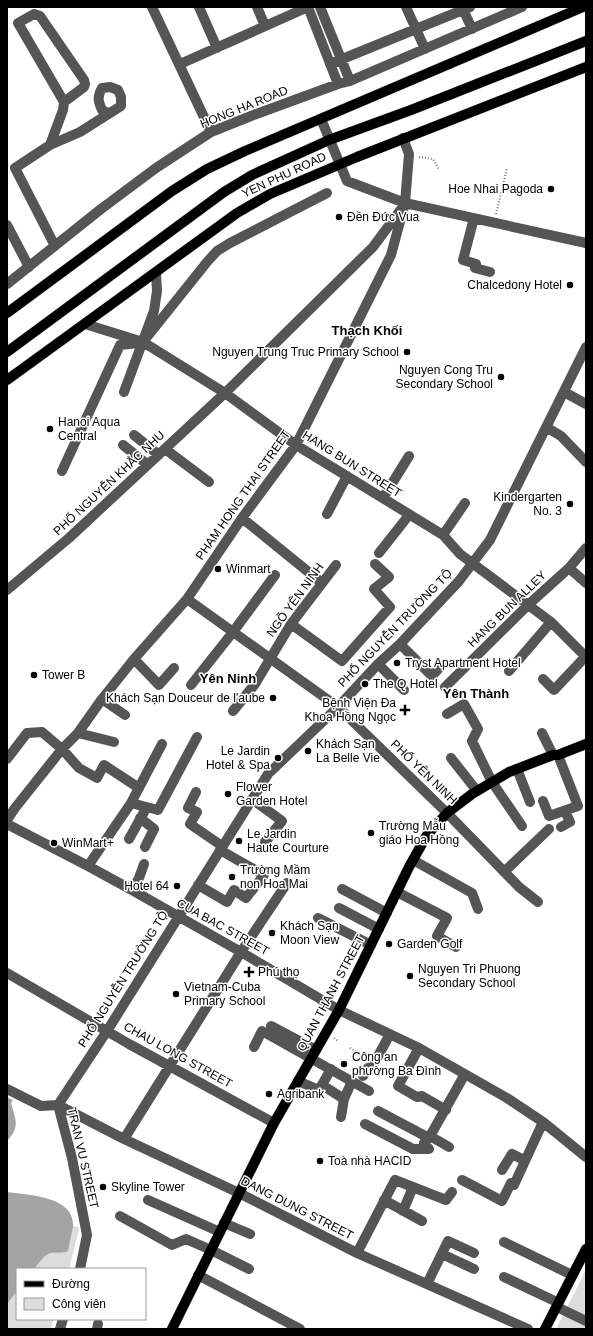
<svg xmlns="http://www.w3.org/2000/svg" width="593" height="1336" viewBox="0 0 593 1336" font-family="Arial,sans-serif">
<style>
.green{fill:#dcdcdc}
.water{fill:#a3a3a3}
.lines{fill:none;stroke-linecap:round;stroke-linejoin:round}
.major-casing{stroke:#dbdbdb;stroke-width:11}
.path{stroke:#777;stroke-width:2;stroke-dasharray:1 2;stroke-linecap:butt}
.minor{stroke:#555;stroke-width:10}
.major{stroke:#000;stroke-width:10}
.poi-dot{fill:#000;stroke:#fff;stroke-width:1.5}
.labels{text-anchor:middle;stroke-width:3;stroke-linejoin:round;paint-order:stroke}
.street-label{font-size:12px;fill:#000;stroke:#fff}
.poi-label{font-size:12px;fill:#000;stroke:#fff;text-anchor:start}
.neighbourhood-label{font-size:13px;font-weight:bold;fill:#000;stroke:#fff}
</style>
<rect width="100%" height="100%" fill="#fff"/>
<path class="green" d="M73 1226 78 1227 79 1230 69 1269H34L43 1258 49 1253H64Z
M586 1270V1329H556Z
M17 1291V1319H54L51 1329H7V1304Z"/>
<path class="water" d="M7 1097 13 1100 11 1103C16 1121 20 1127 7 1141Z
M7 1192C27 1195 75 1196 73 1226 72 1233 69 1244 68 1251 62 1254 57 1252 51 1253 44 1254 39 1264 34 1269H17V1291L7 1304Z"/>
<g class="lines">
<defs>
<path id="major" d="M7 313 172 191 207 169 245 151 583 7
M7 352 224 192 252 175 329 140 411 110 586 41
M7 380 237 213 270 194 357 157 586 67
M172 1329 274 1123 339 1010 409 867 427 835 447 813 472 794 509 772 553 755H558L586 744
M545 1329 586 1249"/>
</defs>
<use href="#major" class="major-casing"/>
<path class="path" d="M419 157 433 159 439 170
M496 214 507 168
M334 1038 338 1041
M350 1048 365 1056"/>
<path class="minor" d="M152 7 211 132
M199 7 217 48
M257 7 265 26
M308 7 338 84
M320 7 350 81
M406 7 425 49
M462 7 472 29
M180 64 308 7
M330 64 470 7
M321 119 347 181 405 203 586 243
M50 145 80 132 121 106V97L118 90 110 87 102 88C97 97 98 101 102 110L108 113
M474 218 463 260 476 264 475 268 490 272
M7 225 29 267
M55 246 15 168 50 145 63 110 64 102 18 23 34 14 40 16 84 80 85 84 84 87 64 102
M7 284 101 209 156 168 211 132 251 116 338 84 350 81 522 7
M85 324 143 342 225 393 296 445 443 535 460 554 551 622 586 657
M143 342 207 262 217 251 230 243 327 193
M124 392 154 311 157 291 156 273
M564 392 586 404
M546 427 561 436 586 462
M134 435 159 455
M123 445 148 465
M165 449 209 482
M62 471 120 345 139 343
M383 498 409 456
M327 514 347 476
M242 518 322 583
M443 535 465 503
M379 553 409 515
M569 568 586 583
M7 590 69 538 225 393 373 247 402 208
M187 599 338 707 447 813 519 887 538 902
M291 624 342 661 390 607 374 589 389 577 375 564
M400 644 432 676 442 665
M134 659 159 685 174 668
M378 664 404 690
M509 671 551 622
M543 679 554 690 586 656
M191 685 233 632 275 575
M445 687 528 605 569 568 586 548
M102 699 125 715
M233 711 255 684 291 624 336 565
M447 714 464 704 478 729 472 741 492 782 522 826
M78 733 114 742
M542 733 553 755
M451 758 477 791
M7 759 27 733 42 732 62 749 79 768 97 778 104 765 139 788
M517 769 530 802
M196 792 188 808 197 812 190 824 222 846
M252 799 282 821 265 842
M543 801 549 816 578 806 558 755
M131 803 158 810 197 737
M140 818 154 829 145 847
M7 820 15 808 62 749 78 733 102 699 134 659 187 599 242 518 296 445 391 255 405 203 409 154 403 138
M7 824 88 866 132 890 241 952 339 1010 419 1048 507 1098 543 1122 586 1157
M561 827 570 822 565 811
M129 839 144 812
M413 860 472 893 478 909
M88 866 131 803 162 744
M504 872 549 829
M198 885 227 902 234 890 246 898 264 875 220 850
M342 889 387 913
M132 890 139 878 144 864
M397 892 447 918 437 936 456 947
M339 908 379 929
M318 918 371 945
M7 973 129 1044 274 1123
M271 1026 316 1050
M254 1047 262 1031 369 1091
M419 1048 398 1086 417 1097 422 1096 446 1110
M363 1076 368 1068 371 1069 390 1034
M298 1081 319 1090 331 1069
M322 1085 344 1099
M7 1089 41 1106 58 1105 72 1158 87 1235 80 1269
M378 1111 429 1138
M341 1117 344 1099 352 1081
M365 1124 413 1149H429L424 1143 429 1138 465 1074
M430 1136 449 1147
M124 1139 241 952 287 883
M502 1170 512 1154 524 1160
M462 1180 502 1201 511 1183 514 1185 543 1122
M148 1200 220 1232
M384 1200 422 1221
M403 1211 413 1187
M120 1216 172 1245 186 1239 211 1250 249 1269
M224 1223 250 1234
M504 1242 572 1275
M357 1253 395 1180 446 1200 452 1192
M442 1254 474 1269
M198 1275 300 1329
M504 1277 559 1303
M427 1284 448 1241 474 1253
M557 1307 586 1321
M60 1329 63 1319
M97 1329 98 1324
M528 1329 357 1253 239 1193 124 1139 58 1105 107 1031 268 774 338 707 378 664 400 644 459 581 490 540 586 347"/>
<use href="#major" class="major"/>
</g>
<g class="poi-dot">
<circle cx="551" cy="189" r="4"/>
<circle cx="339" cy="217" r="4"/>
<circle cx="570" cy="285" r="4"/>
<circle cx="407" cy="352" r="4"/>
<circle cx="501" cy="377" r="4"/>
<circle cx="50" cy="429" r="4"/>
<circle cx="570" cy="504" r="4"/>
<circle cx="218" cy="569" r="4"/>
<circle cx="397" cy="663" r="4"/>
<circle cx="34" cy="675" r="4"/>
<circle cx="365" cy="684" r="4"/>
<circle cx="273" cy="698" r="4"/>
<path d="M403 704h4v4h4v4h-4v4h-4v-4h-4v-4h4z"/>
<circle cx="308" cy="751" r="4"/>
<circle cx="278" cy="758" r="4"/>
<circle cx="228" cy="794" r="4"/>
<circle cx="371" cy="833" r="4"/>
<circle cx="239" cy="841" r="4"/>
<circle cx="54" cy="843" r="4"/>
<circle cx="232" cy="877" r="4"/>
<circle cx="177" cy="886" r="4"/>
<circle cx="272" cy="933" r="4"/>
<circle cx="389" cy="944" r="4"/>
<path d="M247 966h4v4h4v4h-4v4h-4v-4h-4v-4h4z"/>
<circle cx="410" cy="976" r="4"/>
<circle cx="176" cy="994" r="4"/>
<circle cx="344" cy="1064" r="4"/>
<circle cx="269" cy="1094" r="4"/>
<circle cx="320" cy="1161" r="4"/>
<circle cx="103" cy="1187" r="4"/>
</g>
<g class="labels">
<g class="street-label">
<text transform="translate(244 107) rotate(-22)" y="4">HONG HA ROAD</text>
<text transform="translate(284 175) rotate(-25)" y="4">YEN PHU ROAD</text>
<text transform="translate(352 464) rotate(32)" y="4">HANG BUN STREET</text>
<text transform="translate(109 483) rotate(-43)" y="4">PHỐ NGUYỄN KHẮC NHU</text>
<text transform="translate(243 495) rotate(-55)" y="4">PHAM HONG THAI STREET</text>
<text transform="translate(295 600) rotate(-54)" y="4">NGÕ YÊN NINH</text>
<text transform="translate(507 609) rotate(-44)" y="4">HANG BUN ALLEY</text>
<text transform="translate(395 628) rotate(-46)" y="4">PHỐ NGUYỄN TRƯỜNG TỘ</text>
<text transform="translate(424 772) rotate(44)" y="4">PHỐ YÊN NINH</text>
<text transform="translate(223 927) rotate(29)" y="4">CUA BAC STREET</text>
<text transform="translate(123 979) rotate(-58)" y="4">PHỐ NGUYỄN TRƯỜNG TỘ</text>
<text transform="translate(331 993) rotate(-62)" y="4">QUAN THANH STREET</text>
<text transform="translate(178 1055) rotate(29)" y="4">CHAU LONG STREET</text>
<text transform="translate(83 1158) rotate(77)" y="4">TRAN VU STREET</text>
<text transform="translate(297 1208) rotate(27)" y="4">DANG DUNG STREET</text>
</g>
<g class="poi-label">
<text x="543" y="193" text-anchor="end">Hoe Nhai Pagoda</text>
<text x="347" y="221">Đền Đức Vua</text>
<text x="562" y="289" text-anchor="end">Chalcedony Hotel</text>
<text x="399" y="356" text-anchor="end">Nguyen Trung Truc Primary School</text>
<text x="493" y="374" text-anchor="end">Nguyen Cong Tru<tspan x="493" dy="14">Secondary School</tspan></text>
<text x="58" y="426">Hanoi Aqua<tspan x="58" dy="14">Central</tspan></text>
<text x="562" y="501" text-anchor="end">Kindergarten<tspan x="562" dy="14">No. 3</tspan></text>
<text x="226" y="573">Winmart</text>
<text x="405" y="667">Tryst Apartment Hotel</text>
<text x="42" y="679">Tower B</text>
<text x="373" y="688">The Q Hotel</text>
<text x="265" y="702" text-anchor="end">Khách Sạn Douceur de l'aube</text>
<text x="396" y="707" text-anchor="end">Bệnh Viện Đa<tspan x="396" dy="14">Khoa Hồng Ngọc</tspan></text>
<text x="316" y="748">Khách Sạn<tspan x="316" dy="14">La Belle Vie</tspan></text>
<text x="270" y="755" text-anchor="end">Le Jardin<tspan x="270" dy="14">Hotel &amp; Spa</tspan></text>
<text x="236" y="791">Flower<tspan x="236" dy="14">Garden Hotel</tspan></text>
<text x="379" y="830">Trường Mẫu<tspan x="379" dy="14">giáo Hoa Hồng</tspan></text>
<text x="247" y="838">Le Jardin<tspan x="247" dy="14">Haute Courture</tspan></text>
<text x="62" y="847">WinMart+</text>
<text x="240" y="874">Trường Mầm<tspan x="240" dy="14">non Hoa Mai</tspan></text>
<text x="169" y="890" text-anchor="end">Hotel 64</text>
<text x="280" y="930">Khách Sạn<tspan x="280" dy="14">Moon View</tspan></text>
<text x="397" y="948">Garden Golf</text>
<text x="418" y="973">Nguyen Tri Phuong<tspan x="418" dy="14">Secondary School</tspan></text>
<text x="258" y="976">Phú thọ</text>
<text x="184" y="991">Vietnam-Cuba<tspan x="184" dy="14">Primary School</tspan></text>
<text x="352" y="1061">Công an<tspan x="352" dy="14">phường Ba Đình</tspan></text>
<text x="277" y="1098">Agribank</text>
<text x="328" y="1165">Toà nhà HACID</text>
<text x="111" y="1191">Skyline Tower</text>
</g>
<g class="neighbourhood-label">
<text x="367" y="335">Thạch Khối</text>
<text x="228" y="683">Yên Ninh</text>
<text x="476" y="698">Yên Thành</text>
</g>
</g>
<rect width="593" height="1336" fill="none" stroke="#000000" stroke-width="16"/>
<rect x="16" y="1268" width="130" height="52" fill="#ffffff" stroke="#999999"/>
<rect x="24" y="1281" width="20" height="6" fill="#000000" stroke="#999999"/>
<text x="52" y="1288" font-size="12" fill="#000000">Đường</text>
<rect x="24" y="1298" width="20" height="12" fill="#dcdcdc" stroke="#999999"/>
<text x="52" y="1308" font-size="12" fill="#000000">Công viên</text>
</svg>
